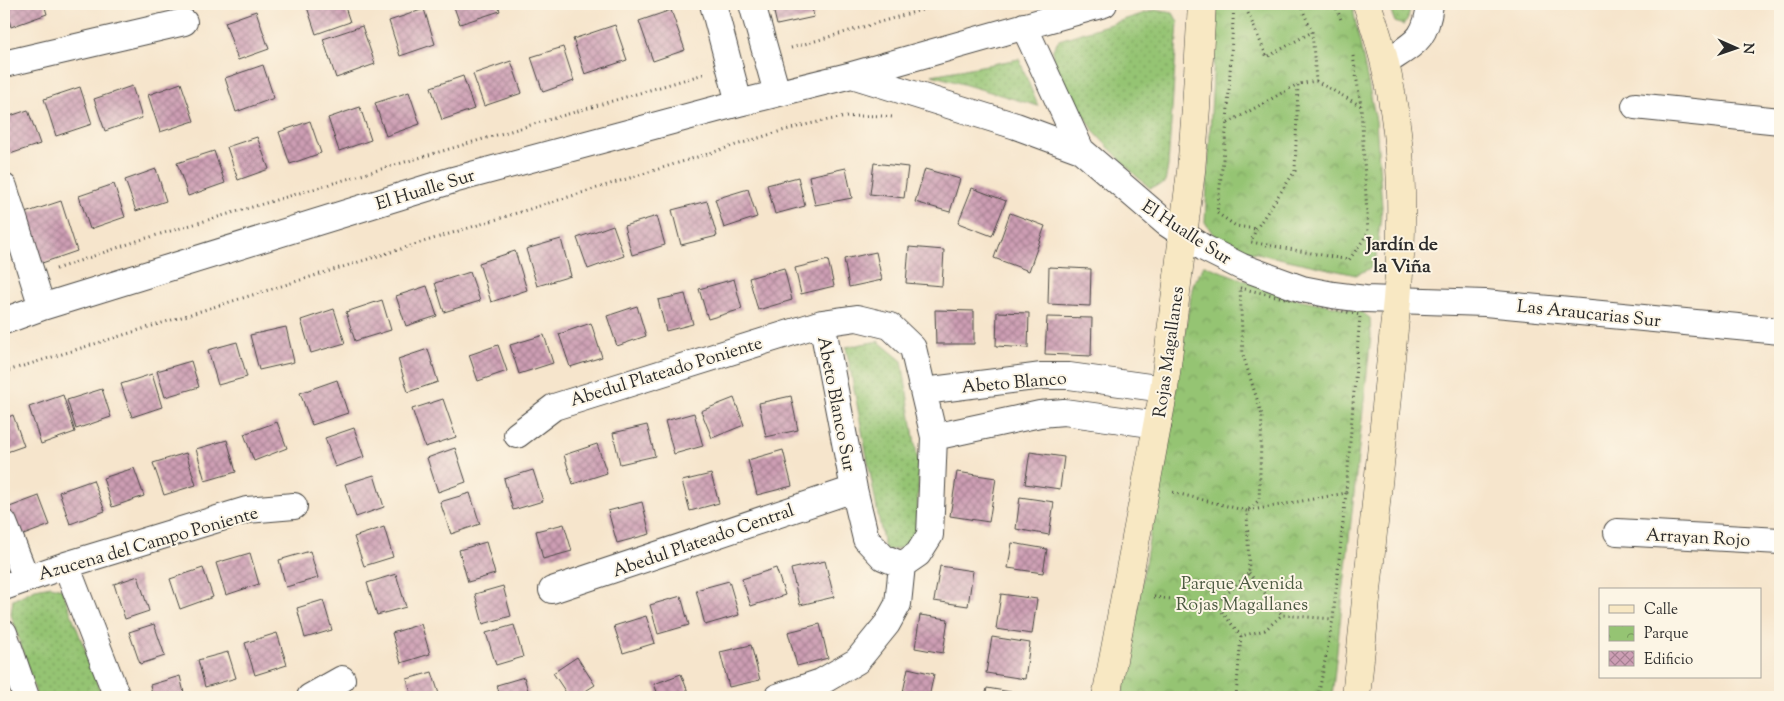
<svg xmlns="http://www.w3.org/2000/svg" width="1784" height="701" viewBox="0 0 1784 701" font-family="'Sorts Mill Goudy',serif">
<style>
.grass{fill:url(#grass-dots);stroke:#60784f}
.park{fill:url(#park-crowns);stroke:#60784f}
.building{fill:url(#building-cross-hatch)}
.lines{fill:none;stroke-linecap:round;stroke-linejoin:round}
.street-casing{stroke:#494743;stroke-width:28}
.secondary-casing{stroke:#494743;stroke-width:29}
.path{stroke:#494743;stroke-width:3;stroke-dasharray:1 4;stroke-linecap:butt}
.street{stroke:#fff;stroke-width:26}
.secondary{stroke:#f8e8c3;stroke-width:28}
.labels{text-anchor:middle;stroke-width:4;stroke-linejoin:round;paint-order:stroke}
.street-label{font-size:18px;fill:#2b2b2b;stroke:#fcf5e5}
.park-label{font-size:18px;fill:#4b5941;stroke:#fcf5e5}
.neighbourhood-label{font-size:19px;font-weight:bold;fill:#2b2b2b;stroke:#fcf5e5}
</style>
<defs>
<pattern id="grass-dots" width="8" height="8" patternUnits="userSpaceOnUse" patternTransform="scale(1.25)"><rect width="8" height="8" fill="#95c473"/><path d="M2 2h.1M6 6h.1" fill="none" stroke="#7a9f5f" stroke-width="1.8" stroke-linecap="round"/></pattern>
<pattern id="park-crowns" width="20" height="18" patternUnits="userSpaceOnUse" patternTransform="scale(1.25)"><rect width="20" height="18" fill="#95c473"/><path d="M2 6a3 3 0 1 1 6 0M12 15a3 3 0 1 1 6 0" fill="none" stroke="#7a9f5f"/></pattern>
<pattern id="building-cross-hatch" width="8" height="8" patternUnits="userSpaceOnUse" patternTransform="scale(1.25)"><rect width="8" height="8" fill="#cd9eb4"/><path d="M0 0l8 8M0 8l8-8" fill="none" stroke="#a78193"/></pattern>
</defs>
<rect width="100%" height="100%" fill="#fcf5e5"/>
<filter id="ink" filterUnits="userSpaceOnUse"><feTurbulence type="fractalNoise" baseFrequency=".02" numOctaves="2"/><feDisplacementMap in="SourceGraphic" scale="10" xChannelSelector="R" yChannelSelector="G"/><feConvolveMatrix kernelMatrix="1 2 1 2 8 2 1 2 1" color-interpolation-filters="sRGB"/></filter>
<filter id="wash" filterUnits="userSpaceOnUse"><feTurbulence type="fractalNoise" baseFrequency=".0096" numOctaves="4" result="noise"/><feDisplacementMap in="SourceGraphic" scale="20" xChannelSelector="R" yChannelSelector="G"/><feGaussianBlur stdDeviation="1.12" result="paint"/><feColorMatrix in="noise" values="0 0 0 0 0 0 0 0 0 0 0 0 0 0 0 0 0 1.4 0 .05"/><feComposite in="paint" operator="in"/></filter>
<g filter="url(#wash)">
<rect width="100%" height="100%" fill="#f6e5cc"/>
<path class="grass" d="M1388 4H1410C1409 12 1410 20 1403 25L1395 22Z
M1155 10 1173 13 1178 22 1168 166 1165 183 1150 188 1134 174 1096 134 1067 88 1052 59 1053 49 1059 40Z
M1019 59 1038 106 932 75Z
M878 341 902 361 919 469 916 545 885 551 846 347Z
M51 586 62 589 103 697H37L11 614 13 600 35 589Z"/>
<path class="park" d="M1217 4H1352L1376 121 1382 207 1375 266 1356 275 1220 245 1205 222Z
M1204 265 1292 298 1360 311 1370 318 1371 336 1332 697H1122L1193 285Z"/>
<g id="blocks">
<path class="building" d="M4 4H44L47 14 11 27Z
M306 4H344L350 22 316 34Z
M453 4H497L500 11 460 24Z
M772 4H811L814 17 777 25Z
M424 9 435 44 400 56 389 21Z
M671 10 685 50 653 61 639 21Z
M256 11 269 49 238 60 225 22Z
M615 25 627 60 585 74 573 39Z
M362 26 375 64 336 78 323 39Z
M563 47 574 81 543 92 531 57Z
M511 61 522 93 484 106 473 74Z
M263 65 274 98 236 112 225 78Z
M463 76 474 109 442 120 431 87Z
M181 83 194 121 160 132 148 95Z
M132 86 142 118 105 131 94 99Z
M80 87 92 124 56 136 44 99Z
M409 92 420 124 386 136 375 103Z
M360 107 371 140 339 151 328 118Z
M28 110 40 144 4 156V118Z
M310 121 321 153 290 164 279 132Z
M257 137 269 169 238 180 227 147Z
M214 151 225 183 188 196 177 163Z
M874 163 908 167 904 198 870 194Z
M846 168 852 198 815 205 809 176Z
M156 169 166 201 136 211 125 180Z
M925 169 960 179 950 212 915 202Z
M798 177 805 206 775 214 767 185Z
M114 184 125 217 90 229 79 196Z
M972 188 1006 201 992 236 958 223Z
M748 189 757 217 724 228 715 199Z
M61 201 77 251 42 263 25 213Z
M707 201 717 236 681 245 672 210Z
M1010 213 1045 226 1029 271 994 258Z
M657 216 665 245 632 255 624 226Z
M613 225 624 256 588 269 577 238Z
M561 239 571 276 537 286 526 249Z
M909 247 944 250 942 286 906 283Z
M515 251 527 290 491 302 479 263Z
M876 252 882 280 849 287 844 259Z
M828 260 834 286 801 294 795 268Z
M1049 267 1091 269 1090 306 1048 304Z
M784 268 792 300 758 310 749 278Z
M470 272 480 301 444 312 435 283Z
M734 279 742 309 708 319 699 289Z
M427 286 437 316 406 326 396 296Z
M685 294 693 324 666 331 658 300Z
M382 300 391 330 355 341 346 312Z
M637 306 646 336 617 346 607 316Z
M334 309 345 343 311 353 301 320Z
M935 310 974 311V344H936Z
M997 312 1029 313 1028 348 996 346Z
M1047 317 1092 318 1091 356 1045 354Z
M591 323 602 357 570 367 559 334Z
M286 327 294 362 259 370 250 335Z
M544 335 553 363 519 374 510 345Z
M237 342 247 377 218 385 208 350Z
M498 345 507 371 478 381 469 355Z
M428 349 438 382 408 392 398 359Z
M191 361 199 387 165 397 157 371Z
M152 374 162 407 132 417 121 384Z
M337 380 348 413 312 425 300 393Z
M102 389 111 417 76 429 67 400Z
M63 395 75 432 41 444 29 407Z
M791 396 798 430 766 437 759 403Z
M734 398 744 425 712 438 701 411Z
M443 399 456 437 425 447 412 409Z
M694 413 703 446 674 454 665 421Z
M13 415 24 446 4 453V419Z
M277 422 287 448 254 461 244 434Z
M647 425 655 456 620 464 613 433Z
M354 428 364 457 335 467 325 438Z
M227 440 236 472 205 481 196 449Z
M597 444 607 473 573 484 564 455Z
M455 448 466 482 438 492 427 458Z
M783 450 792 486 757 495 748 460Z
M1030 452 1064 457 1060 489 1025 484Z
M186 453 196 485 164 495 153 463Z
M134 468 144 496 112 507 103 478Z
M533 470 543 501 513 510 504 479Z
M957 472 996 478 989 522 950 516Z
M711 474 719 503 690 511 682 481Z
M374 475 384 507 356 517 345 484Z
M93 480 105 511 70 524 59 492Z
M470 493 480 524 451 534 440 502Z
M39 496 50 525 18 537 7 508Z
M1020 497 1054 502 1049 535 1016 529Z
M642 502 650 534 617 543 608 511Z
M564 524 572 551 543 559 536 531Z
M384 527 393 557 364 566 354 537Z
M486 542 495 574 468 582 459 550Z
M1012 543 1047 549 1043 573 1008 568Z
M310 551 318 578 286 587 279 560Z
M250 553 259 584 226 595 216 563Z
M825 561 834 597 800 605 791 569Z
M940 566 973 571 968 606 934 601Z
M203 568 213 597 180 609 170 579Z
M776 568 785 595 751 606 742 579Z
M396 574 406 607 377 615 367 583Z
M138 576 149 611 125 619 114 584Z
M729 581 739 615 705 625 696 590Z
M503 586 511 616 483 624 475 594Z
M1001 594 1037 599 1032 634 996 629Z
M681 596 689 625 658 634 650 605Z
M323 600 332 630 305 638 297 608Z
M920 615 948 619 943 653 915 648Z
M646 616 655 643 623 653 614 626Z
M154 624 165 656 140 664 129 632Z
M421 624 430 654 401 663 392 633Z
M820 624 828 658 797 666 788 632Z
M514 625 523 657 496 665 486 633Z
M277 633 287 665 255 675 245 643Z
M992 637 1030 643 1025 679 986 673Z
M751 645 760 680 729 687 720 652Z
M228 652 236 678 205 687 198 660Z
M577 657 595 685 576 697H569L553 673Z
M908 668 934 674 929 697H902Z
M432 672 440 697H412L407 679Z
M681 674 690 697H659L654 684Z
M180 676 185 697H153L150 685Z
M524 677 530 697H500L497 685Z
M987 688 1017 693 1016 697H985Z"/>
</g>
</g>
<g filter="url(#ink)">
<use href="#blocks" fill-opacity="0" stroke="#494743" stroke-width="1"/>
<g class="lines">
<defs>
<path id="street" d="M713 4 739 103
M752 4 777 93
M1024 26 1081 150
M1385 63C1414 43 1426 41 1430 4
M4 64 184 22
M852 75 1016 126 1081 150 1166 223 1204 248 1242 267 1302 289 1333 295 1365 299 1485 303 1780 331
M1635 106 1780 121
M4 187 42 307
M4 321 42 307 453 180 739 103 852 75 1104 4
M822 323 854 489 866 539 883 557 902 565
M924 391 1042 376H1069L1164 389
M517 435 554 407 822 323 857 318 890 326 913 348 934 437 930 535 918 554 902 565
M934 437 1040 414 1064 412 1158 425
M4 523 26 578
M1617 532 1780 541
M66 565 117 697
M4 587 66 565 247 510 294 506
M552 590 854 489
M4 633 26 697
M310 697 342 679
M777 697 821 682 857 661 887 624 898 604 902 565"/>
<path id="secondary" d="M1106 697 1164 389 1191 171 1196 108 1202 4
M1356 697 1397 300C1406 197 1403 103 1367 4"/>
</defs>
<use href="#street" class="street-casing"/>
<use href="#secondary" class="secondary-casing"/>
<path class="path" d="M1234 4 1227 123 1217 213 1236 226 1256 229
M1244 4 1267 57 1312 32
M1300 4 1312 32 1316 81
M1335 4 1342 22
M791 48 942 4
M1353 56 1361 106
M1316 81 1361 106 1368 233 1349 260 1251 242 1256 229 1295 171 1298 84Z
M1228 123 1298 84
M56 269 140 240 704 74
M1240 288 1360 315 1346 493 1247 511 1259 500 1262 415 1243 355Z
M4 372 778 132C815 122 854 112 892 117
M1249 573 1282 615 1333 619 1346 493
M1154 597 1216 604 1249 573 1247 511 1172 492
M1216 604 1241 636
M1236 697 1241 636 1265 630 1282 615
M1318 697 1333 619"/>
<use href="#street" class="street"/>
<use href="#secondary" class="secondary"/>
</g>
</g>
<g class="labels">
<g class="street-label">
<text transform="translate(425 189) rotate(-17)" y="6">El Hualle Sur</text>
<text transform="translate(1187 232) rotate(33)" y="6">El Hualle Sur</text>
<text transform="translate(1589 313) rotate(6)" y="6">Las Araucarias Sur</text>
<text transform="translate(1168 352) rotate(-82)" y="6">Rojas Magallanes</text>
<text transform="translate(666 371) rotate(-17)" y="6">Abedul Plateado Poniente</text>
<text transform="translate(1014 382) rotate(-5)" y="6">Abeto Blanco</text>
<text transform="translate(837 404) rotate(79)" y="6">Abeto Blanco Sur</text>
<text transform="translate(1698 537) rotate(3)" y="6">Arrayan Rojo</text>
<text transform="translate(703 540) rotate(-19)" y="6">Abedul Plateado Central</text>
<text transform="translate(148 543) rotate(-16)" y="6">Azucena del Campo Poniente</text>
</g>
<g class="park-label">
<text x="1242" y="589">Parque Avenida<tspan x="1242" dy="21">Rojas Magallanes</tspan></text>
</g>
<g class="neighbourhood-label">
<text x="1402" y="250">Jardín de<tspan x="1402" dy="22">la Viña</tspan></text>
</g>
</g>
<rect width="1784" height="701" fill="none" stroke="#fcf5e5" stroke-width="20"/>
<rect x="1599" y="588" width="162" height="90" fill="#fcf5e5" stroke="#a8a49b"/>
<rect x="1609" y="605" width="25" height="8" fill="#f8e8c3" stroke="#a8a49b"/>
<text x="1644" y="614" font-size="15" fill="#2b2b2b">Calle</text>
<rect x="1609" y="626" width="25" height="15" fill="url(#park-crowns)" stroke="#a8a49b"/>
<text x="1644" y="638" font-size="15" fill="#2b2b2b">Parque</text>
<rect x="1609" y="651" width="25" height="15" fill="url(#building-cross-hatch)" stroke="#a8a49b"/>
<text x="1644" y="664" font-size="15" fill="#2b2b2b">Edificio</text>
<g transform="translate(1736 48) rotate(92)" stroke="#fcf5e5" stroke-width="4" paint-order="stroke">
<path d="M0-4L9 19L0 12L-9 19Z" fill="#2b2b2b"/>
<text y="-8" font-size="14" font-weight="bold" text-anchor="middle" fill="#2b2b2b">N</text>
</g>
</svg>
